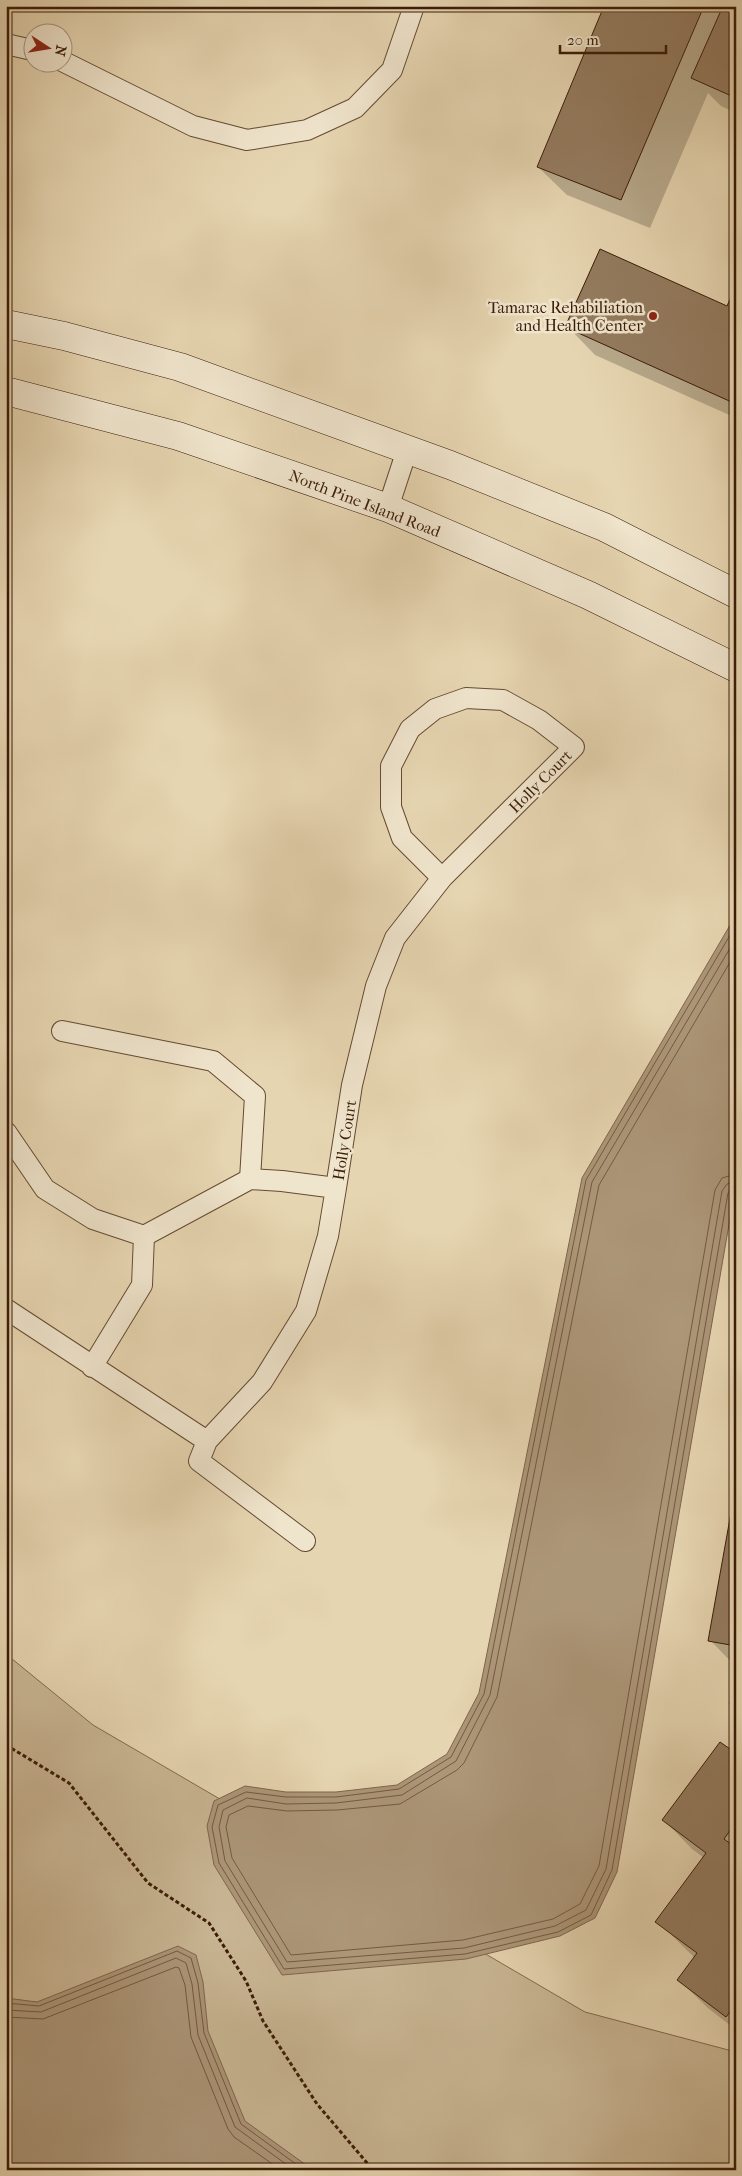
<svg xmlns="http://www.w3.org/2000/svg" width="742" height="2176" viewBox="0 0 742 2176" font-family="'IM FELL French Canon',serif">
<style>
.green{fill:#c9b694;stroke:#82694e}
.water{fill:#ac9678;stroke:#7f654b}
.shadow{fill:#0003}
.lines{fill:none;stroke-linecap:round;stroke-linejoin:round}
.shore{stroke:#745940;stroke-width:1}
.building{fill:#947c60;stroke:#3b1c08}
.lane-casing{stroke:#664a32;stroke-width:22}
.secondary-casing{stroke:#3b1c08;stroke-width:29}
.path{stroke:#3b1c08;stroke-width:3;stroke-dasharray:4 2.5;stroke-linecap:butt}
.lane{stroke:#efe4cc;stroke-width:20}
.secondary{stroke:#efe4cc;stroke-width:28}
.poi-dot{fill:#8f2418;stroke:#efe4cc;stroke-width:2}
.labels{text-anchor:middle;stroke-width:5;stroke-linejoin:round;paint-order:stroke}
.poi-label{font-size:16px;fill:#3b1c08;stroke:#efe4cc;text-anchor:end}
.street-label{font-size:16px;fill:#3b1c08;stroke:#efe4cc}
</style>
<rect width="100%" height="100%" fill="#e6d5b1"/>
<filter id="stains"><feTurbulence type="fractalNoise" baseFrequency=".004" numOctaves="4"/><feColorMatrix values="0 0 0 0 .2 0 0 0 0 .09 0 0 0 0 .02 0 0 0 .5 -.17"/></filter>
<radialGradient id="worn" r=".72"><stop offset=".6" stop-color="#630" stop-opacity="0"/><stop offset="1" stop-color="#630" stop-opacity=".3"/></radialGradient>
<path class="green" d="M6 1654 93 1725 585 2012 736 2052V2170H6Z"/>
<path class="water" d="M736 915V1184L617 1872 595 1918 560 1936 466 1959 282 1975 214 1865 207 1826 214 1801 245 1786 286 1792H336L397 1785 447 1754 479 1693 582 1178Z
M178 1946 196 1955 203 1982 208 2031 245 2121 313 2170H6V1998L37 2002Z"/>
<path class="shadow" d="M606 6H717L722 11 724 6H727L736 10V113L721 106 708 93 650 228 567 195 538 167Z
M736 289V418L595 355 567 326 727 308Z
M736 1498V1667L710 1640Z
M736 1755V2030L708 2008 679 1980 695 1958 657 1921 704 1858 692 1849 664 1820Z"/>
<g class="lines">
<path class="shore" d="M736 925 586 1180 484 1694 451 1757 399 1789 336 1797H286L246 1792 218 1805 212 1827 219 1863 284 1969 465 1954 558 1932 591 1915 612 1870 728 1193 731 1189 736 1188
M736 938 592 1182 490 1695 456 1761 402 1795 336 1803 286 1804 247 1798 223 1810 219 1827 225 1861 287 1962 464 1948 555 1926 586 1910 606 1869 722 1191 727 1184 736 1181
M736 952 599 1185 497 1697 464 1763 457 1770 400 1804 337 1810 287 1811 248 1806 229 1815 226 1827 232 1858 291 1955 463 1940 553 1919 580 1904 599 1866 715 1190 722 1178 736 1174
M6 2003 39 2006 177 1951 191 1958 198 1983 204 2033 241 2124 304 2170
M6 2010 41 2012 176 1958 186 1963 192 1984 198 2035 235 2127 294 2170
M6 2017 43 2019 176 1967 179 1968 185 1985 191 2037 228 2129 234 2137 281 2170"/>
</g>
<path class="building" d="M604 6H704L621 200 537 167Z
M723 6 736 9V98L691 78Z
M600 249 727 306 736 286V404L565 327Z
M734 1496H736V1646L708 1641Z
M736 1667V1705L730 1704Z
M720 1742 736 1753V1822L724 1839 736 1848V2004L726 2017 677 1980 697 1953 655 1922 706 1853 662 1820Z"/>
<g class="lines">
<defs>
<path id="lane" d="M6 44 32 50
M62 61 193 126 247 140 307 130 355 108 392 70 414 6
M388 508 407 450
M62 1031 213 1061 255 1096 250 1179
M6 1132 45 1189 93 1219 144 1236 250 1179 282 1181 336 1188 352 1085 376 986 395 938 442 878 574 747 539 720 503 700 466 698 435 709 410 729 391 766V807L402 838 442 878
M6 1309 207 1441 199 1461 305 1541
M92 1367 142 1285 144 1236
M207 1441 262 1382 306 1311 328 1236 336 1188"/>
<path id="secondary" d="M6 324 64 336 180 367 450 465 604 527 736 594
M6 391 178 436 388 508 588 595 736 668"/>
</defs>
<use href="#lane" class="lane-casing"/>
<use href="#secondary" class="secondary-casing"/>
<path class="path" d="M6 1745 69 1783 148 1883 209 1923 246 1981 263 2021 317 2104 373 2170"/>
<use href="#lane" class="lane"/>
<use href="#secondary" class="secondary"/>
</g>
<circle class="poi-dot" cx="653" cy="316" r="5"/>
<g class="labels">
<g class="poi-label">
<text x="643" y="313">Tamarac Rehabiliation<tspan x="643" dy="18">and Health Center</tspan></text>
</g>
<g class="street-label">
<text transform="translate(365 503) rotate(21)" y="6">North Pine Island Road</text>
<text transform="translate(540 781) rotate(-45)" y="6">Holly Court</text>
<text transform="translate(344 1140) rotate(-81)" y="6">Holly Court</text>
</g>
</g>
<rect width="742" height="2176" fill="none" stroke="#e6d5b1" stroke-width="25"/>
<rect x="8" y="8" width="727" height="2161" fill="none" stroke="#3b1c08" stroke-width="2.5"/>
<rect x="12" y="12" width="717" height="2151" fill="none" stroke="#3b1c08"/>
<g transform="translate(48 48) rotate(102)"><circle r="24" fill="#efe4cc" stroke="#a7947e"/>
<path d="M0-4L9 19L0 12L-9 19Z" fill="#8f2418"/>
<text y="-8" font-size="14" font-weight="bold" text-anchor="middle" fill="#3b1c08">N</text>
</g>
<path d="M560 45v8h106v-8" fill="none" stroke="#3b1c08" stroke-width="2.5"/>
<text x="567" y="45" font-size="15" fill="#3b1c08" stroke="#efe4cc" stroke-width="4" paint-order="stroke">20 m</text>
<rect width="100%" height="100%" filter="url(#stains)"/>
<rect width="100%" height="100%" fill="url(#worn)"/>
</svg>
